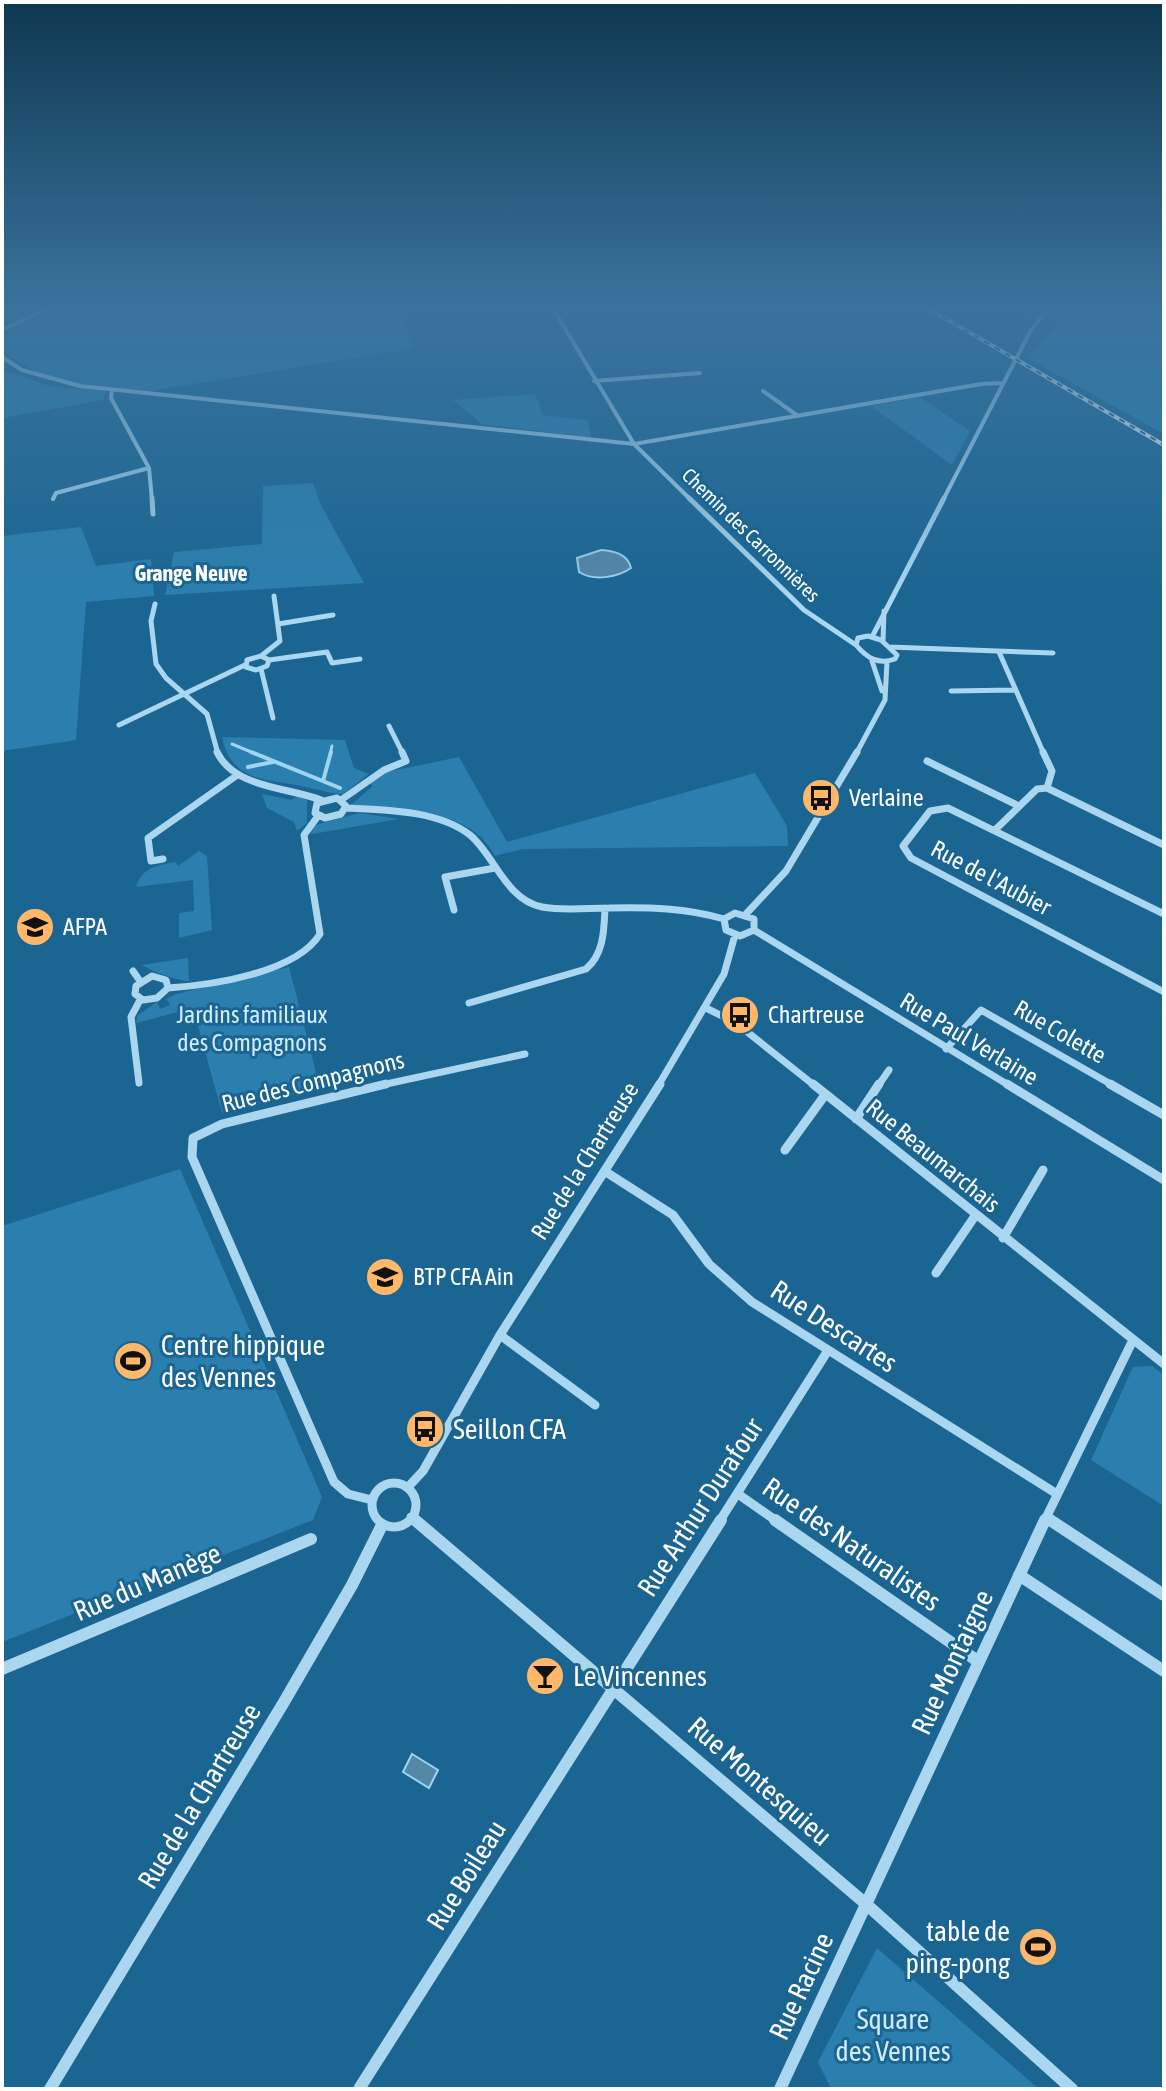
<svg xmlns="http://www.w3.org/2000/svg" width="1166" height="2091" viewBox="0 0 1166 2091" font-family="'Asap Condensed',sans-serif">
<style>
.green{fill:#2b7fae}
.water{fill:#5587a6;stroke:#9ed4f1;stroke-width:2}
.lines{fill:none;stroke-linecap:round;stroke-linejoin:round}
.stream-far1{stroke:#9ed4f1;stroke-width:3}
.stream{stroke:#9ed4f1;stroke-width:4}
.minor-far4{stroke:#abd6ef;stroke-width:4}
.minor-far3{stroke:#abd6ef;stroke-width:5}
.minor-far2{stroke:#abd6ef;stroke-width:7}
.minor-far1{stroke:#abd6ef;stroke-width:9}
.minor{stroke:#abd6ef;stroke-width:12}
.tertiary{fill:#abd6ef;fill-rule:evenodd}
.rail-casing{stroke:#fff;stroke-width:4}
.rail{stroke:#1b6592;stroke-width:2;stroke-dasharray:6;stroke-linecap:butt}
.labels{text-anchor:middle;stroke-width:6;stroke-linejoin:round;paint-order:stroke}
.far-street-label{font-size:20px;fill:#fff;stroke:#1b6592}
.far-neighbourhood-label{font-size:22px;font-weight:bold;fill:#fff;stroke:#1b6592}
.poi-label{font-size:24px;fill:#fff;stroke:#1b6592;text-anchor:start}
.street-label{font-size:24px;fill:#fff;stroke:#1b6592}
.park-label{font-size:24px;fill:#d1ecfb;stroke:#1b6592}
.near-street-label{font-size:28px;fill:#fff;stroke:#1b6592}
.near-poi-label{font-size:28px;fill:#fff;stroke:#1b6592;text-anchor:start}
.near-park-label{font-size:28px;fill:#d1ecfb;stroke:#1b6592}
</style>
<rect width="100%" height="100%" fill="#1b6592"/>
<path class="green" d="M2 305H434L399 308 415 348 149 391 62 382 32 370 2 351V336L17 325 9 324 2 327Z
M1039 305H1164V434L1027 358 1062 320 1027 321Z
M14 373 49 386 106 391 103 400 2 418V374Z
M535 394 543 415 587 420 592 438 482 424 453 400Z
M920 397 970 431 952 465 871 406Z
M313 483 322 507 364 583 165 595 174 552 262 544 263 486Z
M81 527 96 566 151 559 154 596 86 602 76 740 2 751V536Z
M222 737 345 740 354 768 369 774 343 794C329 793 319 790 306 787 268 778 232 784 222 737Z
M459 757 507 842 755 773 787 826 788 846 522 849 495 856C471 807 398 810 351 805L373 786 369 783 382 773Z
M262 794 291 800 299 796 307 800V823L297 831 294 822 267 808Z
M359 813 399 819 312 834 310 831 312 826Z
M199 851 207 856 212 930 179 938V913L194 911 193 880 136 887C141 868 158 865 175 862L178 866Z
M188 958 189 981C181 982 148 970 142 965Z
M289 967 320 1088 222 1113 193 1008 136 1023 138 1015 157 1002 160 1009 170 1005 166 999 176 994Z
M180 1169 322 1497 313 1520 2 1642V1226Z
M1152 1366 1164 1375V1506L1091 1460 1133 1367Z
M877 1948 1039 2089H831L818 2062Z"/>
<path class="water" d="M601 550C614 551 628 554 631 568 617 578 593 581 579 572L577 558Z
M412 1754 438 1770 429 1788 403 1772Z"/>
<g class="lines">
<path class="stream-far1" d="M232 744 256 754
M330 754 332 746"/>
<path class="stream" d="M251 752 340 788
M248 767 273 762
M323 781 331 752"/>
<path class="minor-far4" d="M551 305 634 444 691 500
M438 307 461 305
M2 357 22 370 80 386 634 444 981 384 1003 383
M594 381 700 373
M112 390 111 398 149 468 152 500
M763 391 798 416
M53 499 56 493 149 468
M943 500 1031 330 1052 305"/>
<path class="minor-far3" d="M152 498 153 514
M689 498 804 610 856 645
M155 604 151 621 156 664 166 678 207 714 218 754
M278 624 333 615
M868 636 881 640 897 655 895 659C878 665 867 658 856 645L858 638Z
M872 637 944 498
M883 641 884 611
M889 647 1053 653
M999 652 1044 754
M261 656 280 641 274 596
M261 656 269 660 267 666 256 670 246 667 247 660Z
M269 660 327 652 332 663 360 659
M872 661 882 691
M261 669 273 718
M951 691 1015 690
M119 725 245 665
M389 726 403 754
M856 754 885 700 887 662"/>
<path class="minor-far2" d="M217 752C234 788 287 787 321 800
M927 761 1019 806
M1047 788 1164 845
M337 798 346 806 341 814 325 818 315 813 317 803Z
M341 800 384 770 406 761 402 752
M346 808C385 810 438 810 470 835 495 856 506 900 542 907 563 911 588 908 609 908 649 907 686 908 724 919
M995 830 1037 789 1047 788 1052 771 1043 752
M163 859 151 861 148 838 236 776
M454 910 445 877 495 868
M735 913 754 919V930L740 936 726 930 724 919Z
M746 914 786 871 857 752
M1164 914 948 808 930 811 903 846 911 858 1164 992
M754 930 1010 1086
M133 971 140 981
M152 976 166 980 168 988 157 998 143 1000 135 994 136 986Z
M168 988C212 985 296 973 320 934L304 835 318 816
M469 1003 586 969C604 954 604 930 605 908
M706 1008 736 1023 815 1086
M946 1049 981 1010 1114 1086
M139 1083 131 1017 140 1000
M377 1086 525 1054
M658 1086 724 974 735 935
M878 1086 889 1070"/>
<path class="minor-far1" d="M813 1084 1164 1364
M1007 1084 1164 1180
M1110 1084 1164 1115
M856 1119 879 1084
M785 1150 825 1095
M606 1172 673 1215 709 1264 752 1302 1057 1494
M1003 1238 1043 1170
M936 1273 975 1216
M500 1335 595 1405
M372 1505a22 22 0 1 1 44 0a22 22 0 1 1-44 0Z
M409 1486 423 1471 500 1335 660 1084
M738 1494 778 1522
M372 1500 348 1494 334 1482 192 1157 193 1138 222 1124 386 1084
M411 1517 417 1522
M1046 1517 1053 1522
M719 1522 827 1352
M1044 1522 1133 1340"/>
<path class="minor" d="M415 1520 866 1904 1072 2089
M775 1520 979 1662
M1050 1520 1164 1595
M1019 1575 1164 1671
M2 1669 311 1539
M50 2089 284 1702 352 1585 382 1525
M359 2089 721 1520
M780 2089 1045 1520"/>
<path class="tertiary" d="M51 305H60L2 332V328Z"/>
<defs>
<path id="rail" d="M922 305 1164 445"/>
</defs>
<use href="#rail" class="rail-casing"/>
<use href="#rail" class="rail"/>
</g>
<linearGradient id="sky" x2="0" y2="1"><stop stop-color="#0f3850"/><stop offset="0.51" stop-color="#39739d"/><stop offset="1" stop-color="#39739d" stop-opacity="0"/></linearGradient>
<rect width="1166" height="598" fill="url(#sky)"/>
<defs>
<symbol id="bus-disc" viewBox="-11 -11 22 22"><circle r="9.5" fill="#ffb869" stroke="#1b6592"/><path d="M-5-6H5V4H4V6H2V4H-2V6H-4V4H-5ZM-3.5-4V0h7V-4ZM-3.5 1.2v1.5H-2V1.2ZM2 1.2v1.5H3.5V1.2Z" fill="#111"/></symbol>
<symbol id="university-disc" viewBox="-11 -11 22 22"><circle r="9.5" fill="#ffb869" stroke="#1b6592"/><path d="M0-5L7-2L0 1L-7-2ZM-4 1L0 2.5L4 1V4Q0 6-4 4Z" fill="#111"/></symbol>
<symbol id="stadium-disc" viewBox="-11 -11 22 22"><circle r="9.5" fill="#ffb869" stroke="#1b6592"/><path d="M0-5a6.5 5 0 1 0 0 10a6.5 5 0 1 0 0-10ZM-3.5-1.8h7v3.6h-7Z" fill="#111"/></symbol>
<symbol id="bar-disc" viewBox="-11 -11 22 22"><circle r="9.5" fill="#ffb869" stroke="#1b6592"/><path d="M-6-5H6L.8 .8V4.5H3.5V6h-7V4.5H-.8V.8Z" fill="#111"/></symbol>
</defs>
<g fill-rule="evenodd">
<use href="#bus-disc" x="799" y="776" width="44" height="44"/>
<use href="#university-disc" x="13" y="905" width="44" height="44"/>
<use href="#bus-disc" x="718" y="993" width="44" height="44"/>
<use href="#university-disc" x="363" y="1255" width="44" height="44"/>
<use href="#stadium-disc" x="111" y="1339" width="44" height="44"/>
<use href="#bus-disc" x="403" y="1407" width="44" height="44"/>
<use href="#bar-disc" x="523" y="1654" width="44" height="44"/>
<use href="#stadium-disc" x="1016" y="1925" width="44" height="44"/>
</g>
<g class="labels">
<g class="far-street-label">
<text transform="translate(751 535) rotate(44)" y="7">Chemin des Carronnières</text>
</g>
<g class="far-neighbourhood-label">
<text x="191" y="581">Grange Neuve</text>
</g>
<g class="poi-label">
<text x="849" y="806">Verlaine</text>
<text x="63" y="935">AFPA</text>
<text x="768" y="1023">Chartreuse</text>
<text x="413" y="1285">BTP CFA Ain</text>
</g>
<g class="street-label">
<text transform="translate(991 878) rotate(28)" y="8">Rue de l'Aubier</text>
<text transform="translate(1060 1032) rotate(30)" y="8">Rue Colette</text>
<text transform="translate(969 1039) rotate(31)" y="8">Rue Paul Verlaine</text>
<text transform="translate(313 1082) rotate(-14)" y="8">Rue des Compagnons</text>
<text transform="translate(933 1156) rotate(39)" y="8">Rue Beaumarchais</text>
<text transform="translate(585 1161) rotate(-58)" y="8">Rue de la Chartreuse</text>
</g>
<g class="park-label">
<text x="252" y="1023">Jardins familiaux<tspan x="252" dy="28">des Compagnons</tspan></text>
</g>
<g class="near-street-label">
<text transform="translate(834 1326) rotate(33)" y="10">Rue Descartes</text>
<text transform="translate(700 1507) rotate(-57)" y="10">Rue Arthur Durafour</text>
<text transform="translate(852 1544) rotate(35)" y="10">Rue des Naturalistes</text>
<text transform="translate(147 1582) rotate(-23)" y="10">Rue du Manège</text>
<text transform="translate(952 1662) rotate(-65)" y="10">Rue Montaigne</text>
<text transform="translate(760 1781) rotate(41)" y="10">Rue Montesquieu</text>
<text transform="translate(199 1796) rotate(-59)" y="10">Rue de la Chartreuse</text>
<text transform="translate(466 1875) rotate(-58)" y="10">Rue Boileau</text>
<text transform="translate(801 1986) rotate(-65)" y="10">Rue Racine</text>
</g>
<g class="near-poi-label">
<text x="161" y="1355">Centre hippique<tspan x="161" dy="32">des Vennes</tspan></text>
<text x="453" y="1439">Seillon CFA</text>
<text x="573" y="1686">Le Vincennes</text>
<text x="1010" y="1941" text-anchor="end">table de<tspan x="1010" dy="32">ping-pong</tspan></text>
</g>
<g class="near-park-label">
<text x="893" y="2029">Square<tspan x="893" dy="32">des Vennes</tspan></text>
</g>
</g>
<rect width="1166" height="2091" fill="none" stroke="#ffffff" stroke-width="8"/>
</svg>
